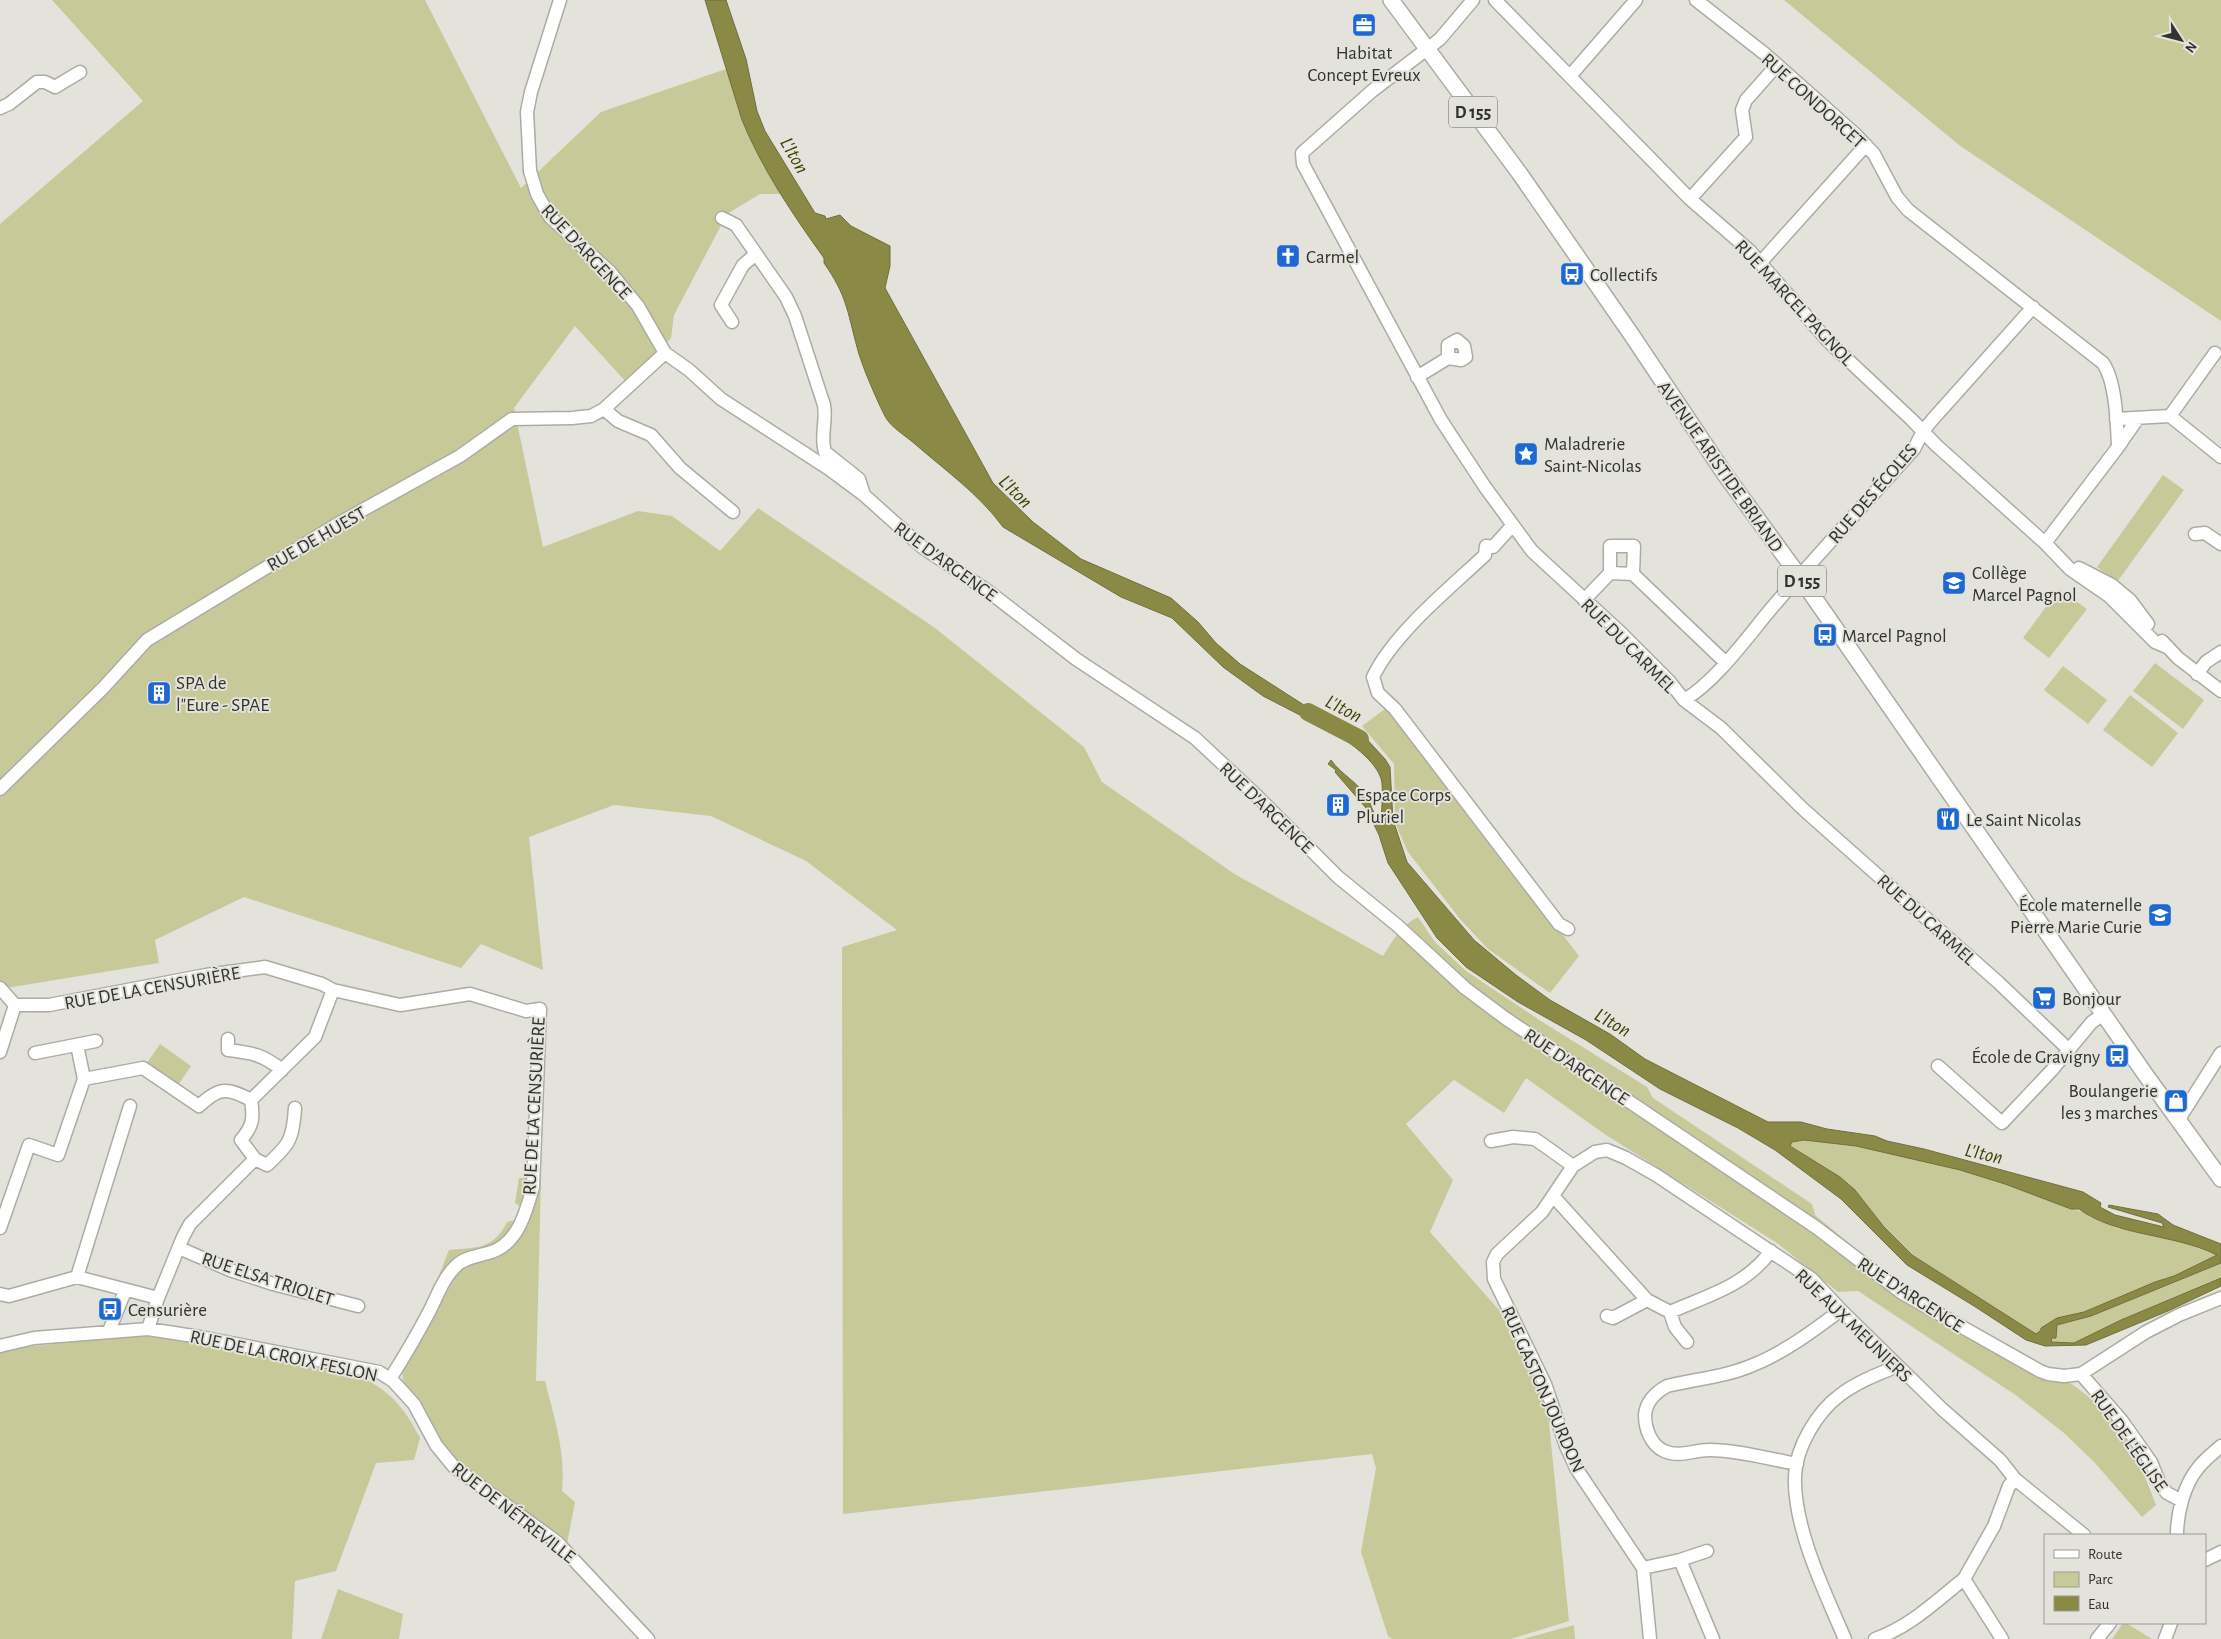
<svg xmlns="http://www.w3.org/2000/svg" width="2221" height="1639" viewBox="0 0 2221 1639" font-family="'Alegreya Sans',sans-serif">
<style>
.green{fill:#c8c998}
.water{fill:#8a8945;stroke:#706f3e;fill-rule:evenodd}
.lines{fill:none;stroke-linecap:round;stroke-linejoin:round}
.river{stroke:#8a8945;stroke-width:18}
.minor-casing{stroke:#acaca5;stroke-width:15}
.major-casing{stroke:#acaca5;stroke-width:18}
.minor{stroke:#fff;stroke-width:12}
.major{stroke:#fff;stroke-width:15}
.labels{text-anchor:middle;stroke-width:4;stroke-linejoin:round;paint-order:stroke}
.shield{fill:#e3e3db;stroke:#676763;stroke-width:1}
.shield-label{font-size:18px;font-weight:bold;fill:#32322f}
.poi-label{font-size:19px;fill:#32322f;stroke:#e3e3db;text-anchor:start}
.street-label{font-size:19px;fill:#32322f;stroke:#e3e3db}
.water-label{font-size:20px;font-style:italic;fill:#414008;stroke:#e3e3db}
</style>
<rect width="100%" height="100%" fill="#e3e3db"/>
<path class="green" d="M52 0H425L521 188 601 112 726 69 781 194H760L727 214 674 315 671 338 627 383 575 326 514 408 543 547 638 511 672 516 720 551 758 508 935 628 1084 747 1102 782 1236 875 1383 956C1393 940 1400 926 1418 917L1435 942 1466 971 1544 1023 1647 1087 1653 1098 1812 1204 1815 1215 1875 1265 1913 1302 1994 1352 2033 1372 2053 1382 2066 1380C2120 1417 2134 1446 2156 1505L2142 1517 2095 1463 2064 1433 2017 1396 1858 1291 1838 1292 1777 1243 1603 1133 1526 1078 1504 1113 1454 1080 1406 1124 1453 1180 1430 1232 1499 1310 1547 1403 1569 1621 1511 1639H1392L1388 1636 1361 1552 1376 1468 1372 1454 843 1514 842 947 897 930 806 861 711 816 614 805 529 837 543 970 481 944 461 968 244 897 155 940 159 963 0 989V224L143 101Z
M1784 0H2221V321L1959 145Z
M2163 475 2184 490 2117 582 2097 567Z
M2059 589 2087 609 2049 658 2023 638Z
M2155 663 2204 700 2183 729 2133 691Z
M2063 666 2107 700 2088 724 2044 690Z
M2130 695 2178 733 2152 767 2103 730Z
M1389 706 1579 956 1550 993 1488 949 1460 919 1408 852 1395 823 1394 764 1362 726Z
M160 1044 191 1066 178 1085 147 1063Z
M1804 1140 1856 1146 1960 1170 2005 1184 2071 1209C2078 1208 2110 1225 2119 1229L2122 1228 2151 1236 2179 1241 2217 1255 2174 1276 2155 1282 2084 1312 2050 1322 2036 1334 1912 1255 1884 1227 1855 1190 1840 1177 1790 1146 1792 1142Z
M541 1177 536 1381H545C554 1417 566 1453 562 1491L575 1502 567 1544 455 1462 443 1449 431 1422 416 1397 403 1382 402 1367 449 1250C477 1247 493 1250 507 1222L516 1220 521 1207 515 1203 519 1178Z
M2221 1263V1278L2216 1280 2121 1320 2074 1343 2051 1342 2052 1338H2056L2057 1325 2091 1316Z
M135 1336H168L364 1378C394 1395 404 1408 420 1438L414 1460 376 1463 336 1571 295 1581 292 1639H0V1353L14 1348Z
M338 1589 403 1614 399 1639H321Z
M2123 1623H2126L2152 1639H2112Z
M1574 1625 1575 1639H1523Z"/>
<path class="water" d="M705 0H726L746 59 757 111 765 131 815 213 825 216 826 219 840 215 851 226 890 246V266L885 288 993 483 1033 522 1081 559 1171 598 1198 622 1216 643 1240 664 1318 714 1330 719 1325 728 1263 696 1223 667 1172 618 1121 597 1003 527C979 494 946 471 915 444 906 436 892 428 886 418 878 403 861 364 857 347 847 310 847 296 824 263V258C793 215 762 169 742 120Z
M1342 721 1362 734 1385 759 1390 767 1393 820 1407 862 1474 940 1516 975 1550 1000 1610 1034 1645 1059 1768 1122H1801L1827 1129 1875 1136 1887 1141 1924 1149 2083 1192 2101 1203 2100 1207 2115 1215 2164 1227 2162 1223 2108 1207 2109 1205 2158 1214 2173 1225 2221 1244V1263L2091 1316 2057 1325 2056 1338H2052L2051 1342 2074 1343 2121 1320 2221 1278V1286L2168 1311 2086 1345 2045 1346 2026 1340 1974 1306 1907 1265 1841 1199 1775 1150 1738 1128 1660 1089 1586 1040 1518 1002 1466 967 1437 938 1388 863 1379 835 1366 808 1335 772 1336 770 1328 764 1331 760C1342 776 1361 783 1370 803 1372 809 1375 817 1381 818 1382 807 1383 794 1382 783 1380 765 1353 744 1338 736ZM1804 1140 1856 1146 1960 1170 2005 1184 2071 1209H2079C2118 1237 2172 1233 2217 1255L2174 1276 2155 1282 2084 1312 2057 1318 2041 1328V1330L2036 1334 1912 1255 1884 1227 1855 1190 1840 1177 1790 1146 1792 1142Z"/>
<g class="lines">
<path class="river" d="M1308 712 1360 739"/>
<defs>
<path id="minor" d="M560 0 531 92 527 112 530 171 537 194 550 217 610 272 638 306 665 353 689 370 721 399 829 469 864 495 922 547 988 591 1076 659 1195 738 1258 797 1338 877 1398 926 1465 988 1505 1018 1817 1228 1902 1293 2040 1371 2048 1374 2064 1376 2081 1374 2146 1332 2179 1315 2221 1298
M1473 0 1440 39 1372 91 1302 153 1303 164 1441 420 1485 487 1532 551 1621 633 1669 681 1684 700 1721 728 1803 809 1999 983 2068 1049
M1495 0 1690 199 1750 251 1828 341 1912 420 1936 445 2045 543 2070 569 2109 596 2155 642 2167 647
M1696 0 1765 54 1855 134 1874 154 1897 197 1908 210 2103 363C2116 382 2117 423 2118 447L2045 543
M1570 76 1636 0
M0 108 9 104 37 82H45L55 87 80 72
M1690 199 1746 137 1742 110 1746 100 1777 65
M722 218 736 225 786 297 795 316 824 405C827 420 820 437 825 452L859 479 864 495
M1761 262 1866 145
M732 322 721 305 743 265 756 254
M1417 377 1448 358 1461 360 1466 357 1464 346 1457 340 1448 345V358
M604 409 618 421 651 435 680 468 733 512
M2170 416 2215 353
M2116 419 2170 416 2221 457
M2118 447 2138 418
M1512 526 1493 547 1486 546 1485 555C1450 588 1393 634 1373 677L1378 693 1395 709 1559 924 1568 929
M2195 534 2205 533 2221 544
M2079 568 2112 585 2130 600 2148 624
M1633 574 1725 662
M1584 600 1610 573 1633 574 1634 546H1610V573
M2162 641 2178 658 2221 691
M2197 674 2206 662 2221 652
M1684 700C1717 681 1750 633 1776 603 1821 551 1868 500 1914 449L1923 431 1933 419 2033 307
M0 789 103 688 147 640 341 522 460 456 512 419 572 418 591 416 604 409 665 353
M0 988 15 1005 0 1052
M15 1005H49L206 975 265 967 322 984 333 990 400 1005 470 994 526 1011 540 1009 533 1187C526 1213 517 1246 488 1253 478 1256 463 1258 456 1266 443 1278 437 1297 429 1312 417 1335 404 1357 390 1379
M228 1039V1050C252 1053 262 1054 282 1070
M77 1045 84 1079
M35 1053 96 1041
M1938 1066 2002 1123 2052 1070 2092 1022 2104 1014
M84 1079 143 1068 199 1106C219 1087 227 1087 251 1100
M251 1100C254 1118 253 1126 241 1140L255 1159 267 1165C290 1144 293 1139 295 1108
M251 1100 315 1037 333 990
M2179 1119 2221 1053
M1491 1141 1513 1137 1535 1139 1573 1166 1595 1152 1607 1150 1626 1158 1656 1175 1812 1279 1841 1310 1942 1409 2000 1460 2015 1479 2084 1535
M1573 1166 1542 1212 1497 1254 1493 1262 1494 1279 1545 1384 1566 1446 1576 1468 1643 1568 1650 1639
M1554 1197 1647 1300 1613 1318 1607 1316
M0 1228 29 1145 58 1155 84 1079
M179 1248 230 1270 273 1284 358 1306
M77 1277 130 1106
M0 1294 9 1296 77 1277 158 1298 148 1329
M158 1298 183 1237 190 1224 255 1159
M1647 1300 1670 1312 1675 1327 1687 1342
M1670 1312C1709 1295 1745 1286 1771 1251
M109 1331 125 1291
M0 1346 34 1338 148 1329 200 1337 379 1372 393 1381 414 1404 436 1445 454 1467 557 1542 648 1639
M2081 1374 2122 1421 2151 1462 2160 1484 2167 1493 2182 1501
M1797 1464C1769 1459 1738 1450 1709 1450 1693 1450 1680 1458 1664 1451 1651 1445 1645 1429 1645 1415 1646 1402 1656 1392 1667 1386 1696 1379 1725 1377 1753 1365 1785 1352 1813 1331 1841 1310
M2177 1535C2177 1513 2184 1485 2198 1468 2204 1460 2213 1453 2221 1446
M1707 1551 1680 1560 1713 1639
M2205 1560 2221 1552
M1643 1568 1680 1560
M1845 1639C1825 1593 1793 1527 1795 1476 1796 1447 1817 1412 1840 1395 1857 1382 1878 1374 1898 1366
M1875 1639C1910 1627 1936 1601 1964 1579
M2002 1639 1964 1579 1994 1526 2009 1486 2015 1479
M2097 1639 2110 1623
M2165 1639 2171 1623"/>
<path id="major" d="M1391 0 1520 174 1631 334 1724 473 1799 576 2145 1074 2221 1179"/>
</defs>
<use href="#minor" class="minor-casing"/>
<use href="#major" class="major-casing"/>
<use href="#minor" class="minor"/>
<use href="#major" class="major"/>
</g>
<defs>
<symbol id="office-square" viewBox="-11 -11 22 22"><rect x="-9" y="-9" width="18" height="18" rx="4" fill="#1d68d3" stroke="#e3e3db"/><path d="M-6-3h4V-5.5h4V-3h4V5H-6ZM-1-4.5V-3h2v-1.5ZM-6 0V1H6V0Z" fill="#fff"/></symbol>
<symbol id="church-square" viewBox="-11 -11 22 22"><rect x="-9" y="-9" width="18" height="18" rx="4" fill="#1d68d3" stroke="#e3e3db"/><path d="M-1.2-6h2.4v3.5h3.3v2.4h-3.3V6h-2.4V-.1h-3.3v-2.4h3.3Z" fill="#fff"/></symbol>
<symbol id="bus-square" viewBox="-11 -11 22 22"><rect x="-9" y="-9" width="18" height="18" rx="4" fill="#1d68d3" stroke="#e3e3db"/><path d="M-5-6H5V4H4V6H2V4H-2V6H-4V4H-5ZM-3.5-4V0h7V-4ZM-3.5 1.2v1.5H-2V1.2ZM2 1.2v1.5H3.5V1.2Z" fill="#fff"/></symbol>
<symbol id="sight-square" viewBox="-11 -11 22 22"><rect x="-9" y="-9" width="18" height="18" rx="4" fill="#1d68d3" stroke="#e3e3db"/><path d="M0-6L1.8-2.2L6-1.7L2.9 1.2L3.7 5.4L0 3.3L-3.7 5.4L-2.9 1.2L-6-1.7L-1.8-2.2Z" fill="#fff"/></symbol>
<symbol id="school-square" viewBox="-11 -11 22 22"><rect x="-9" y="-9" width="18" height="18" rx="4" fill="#1d68d3" stroke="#e3e3db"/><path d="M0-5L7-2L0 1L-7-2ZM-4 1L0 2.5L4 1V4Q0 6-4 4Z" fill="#fff"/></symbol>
<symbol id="building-square" viewBox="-11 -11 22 22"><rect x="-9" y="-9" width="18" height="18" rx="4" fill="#1d68d3" stroke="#e3e3db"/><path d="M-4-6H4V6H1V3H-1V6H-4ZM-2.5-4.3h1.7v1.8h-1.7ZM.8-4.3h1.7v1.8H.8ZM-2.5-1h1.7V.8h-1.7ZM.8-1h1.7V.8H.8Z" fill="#fff"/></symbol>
<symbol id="restaurant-square" viewBox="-11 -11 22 22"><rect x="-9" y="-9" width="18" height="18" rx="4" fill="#1d68d3" stroke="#e3e3db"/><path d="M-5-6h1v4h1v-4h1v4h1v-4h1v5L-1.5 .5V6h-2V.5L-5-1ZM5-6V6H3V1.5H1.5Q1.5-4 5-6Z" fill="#fff"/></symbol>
<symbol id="supermarket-square" viewBox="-11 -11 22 22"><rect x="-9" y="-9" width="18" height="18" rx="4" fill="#1d68d3" stroke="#e3e3db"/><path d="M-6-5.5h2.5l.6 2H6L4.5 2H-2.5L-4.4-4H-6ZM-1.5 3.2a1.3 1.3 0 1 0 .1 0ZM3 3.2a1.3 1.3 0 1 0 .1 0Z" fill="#fff"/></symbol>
<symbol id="shop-square" viewBox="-11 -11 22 22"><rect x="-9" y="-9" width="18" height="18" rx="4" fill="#1d68d3" stroke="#e3e3db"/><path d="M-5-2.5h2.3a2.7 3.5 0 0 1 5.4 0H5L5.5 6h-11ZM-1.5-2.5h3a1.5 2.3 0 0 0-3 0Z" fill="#fff"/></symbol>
</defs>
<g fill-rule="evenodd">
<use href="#office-square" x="1350" y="11" width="28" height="28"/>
<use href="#church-square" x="1274" y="242" width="28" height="28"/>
<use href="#bus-square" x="1558" y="260" width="28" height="28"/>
<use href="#sight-square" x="1512" y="440" width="28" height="28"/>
<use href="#school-square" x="1940" y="569" width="28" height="28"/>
<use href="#bus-square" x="1811" y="621" width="28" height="28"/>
<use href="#building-square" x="145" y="679" width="28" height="28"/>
<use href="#building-square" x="1324" y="791" width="28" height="28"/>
<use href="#restaurant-square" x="1934" y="805" width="28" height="28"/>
<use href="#school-square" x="2146" y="901" width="28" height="28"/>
<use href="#supermarket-square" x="2030" y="984" width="28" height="28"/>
<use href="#bus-square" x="2103" y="1042" width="28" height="28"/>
<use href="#shop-square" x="2162" y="1087" width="28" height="28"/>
<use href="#bus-square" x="96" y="1295" width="28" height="28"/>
</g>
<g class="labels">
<g class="shield">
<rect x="1449" y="96.5" width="48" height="31" rx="4"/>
<rect x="1778" y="565.5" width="48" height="31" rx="4"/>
</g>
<g class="shield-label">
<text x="1473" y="118">D 155</text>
<text x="1802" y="587">D 155</text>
</g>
<g class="poi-label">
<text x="1364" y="59" text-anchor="middle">Habitat<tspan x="1364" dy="22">Concept Evreux</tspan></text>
<text x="1306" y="263">Carmel</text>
<text x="1590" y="281">Collectifs</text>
<text x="1544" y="450">Maladrerie<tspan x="1544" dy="22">Saint-Nicolas</tspan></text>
<text x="1972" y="579">Collège<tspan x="1972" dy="22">Marcel Pagnol</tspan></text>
<text x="1842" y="642">Marcel Pagnol</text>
<text x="176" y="689">SPA de<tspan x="176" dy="22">l"Eure - SPAE</tspan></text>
<text x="1356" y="801">Espace Corps<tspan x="1356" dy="22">Pluriel</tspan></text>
<text x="1966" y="826">Le Saint Nicolas</text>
<text x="2142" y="911" text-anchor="end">École maternelle<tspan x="2142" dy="22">Pierre Marie Curie</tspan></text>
<text x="2062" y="1005">Bonjour</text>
<text x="2100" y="1063" text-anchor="end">École de Gravigny</text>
<text x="2158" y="1097" text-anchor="end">Boulangerie<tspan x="2158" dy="22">les 3 marches</tspan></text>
<text x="128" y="1316">Censurière</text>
</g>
<g class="street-label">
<text transform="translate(1814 100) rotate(42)" y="7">RUE CONDORCET</text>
<text transform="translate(587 251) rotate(47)" y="7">RUE D'ARGENCE</text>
<text transform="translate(1795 302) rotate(47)" y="7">RUE MARCEL PAGNOL</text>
<text transform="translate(1721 466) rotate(55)" y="7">AVENUE ARISTIDE BRIAND</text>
<text transform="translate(1872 493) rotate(-49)" y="7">RUE DES ÉCOLES</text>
<text transform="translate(316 538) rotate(-30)" y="7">RUE DE HUEST</text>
<text transform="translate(946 561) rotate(36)" y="7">RUE D'ARGENCE</text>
<text transform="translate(1629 645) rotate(45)" y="7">RUE DU CARMEL</text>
<text transform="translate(1267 807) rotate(44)" y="7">RUE D'ARGENCE</text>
<text transform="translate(1927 919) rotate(42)" y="7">RUE DU CARMEL</text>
<text transform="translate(152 987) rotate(-10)" y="7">RUE DE LA CENSURIÈRE</text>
<text transform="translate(1577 1066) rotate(34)" y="7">RUE D'ARGENCE</text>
<text transform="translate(533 1106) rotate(-87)" y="7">RUE DE LA CENSURIÈRE</text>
<text transform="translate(268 1278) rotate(18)" y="7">RUE ELSA TRIOLET</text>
<text transform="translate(1911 1294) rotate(33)" y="7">RUE D'ARGENCE</text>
<text transform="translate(1854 1325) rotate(44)" y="7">RUE AUX MEUNIERS</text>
<text transform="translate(284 1355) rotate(12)" y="7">RUE DE LA CROIX FESLON</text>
<text transform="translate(1544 1389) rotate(66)" y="7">RUE GASTON JOURDON</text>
<text transform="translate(2130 1440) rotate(55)" y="7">RUE DE L'ÉGLISE</text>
<text transform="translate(514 1512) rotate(38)" y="7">RUE DE NÉTREVILLE</text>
</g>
<g class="water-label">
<text transform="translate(795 155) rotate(60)" y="7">L'Iton</text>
<text transform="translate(1016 491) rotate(45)" y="7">L'Iton</text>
<text transform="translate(1344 708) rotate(27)" y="7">L'Iton</text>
<text transform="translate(1613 1022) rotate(30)" y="7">L'Iton</text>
<text transform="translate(1984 1153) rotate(13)" y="7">L'Iton</text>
</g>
</g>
<rect x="2044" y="1534" width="162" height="90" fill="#e3e3db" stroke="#9c9c96"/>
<rect x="2054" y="1550" width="25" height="8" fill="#ffffff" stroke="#9c9c96"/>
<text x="2088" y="1559" font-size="15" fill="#32322f">Route</text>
<rect x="2054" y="1572" width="25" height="15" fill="#c8c998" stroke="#9c9c96"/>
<text x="2088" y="1584" font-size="15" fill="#32322f">Parc</text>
<rect x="2054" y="1596" width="25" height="15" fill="#8a8945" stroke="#9c9c96"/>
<text x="2088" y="1609" font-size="15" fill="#32322f">Eau</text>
<g transform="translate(2181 40) rotate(126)" stroke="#e3e3db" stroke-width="4" paint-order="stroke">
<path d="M0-4L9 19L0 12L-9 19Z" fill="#32322f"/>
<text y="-8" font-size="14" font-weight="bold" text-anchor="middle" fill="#32322f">N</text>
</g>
</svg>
